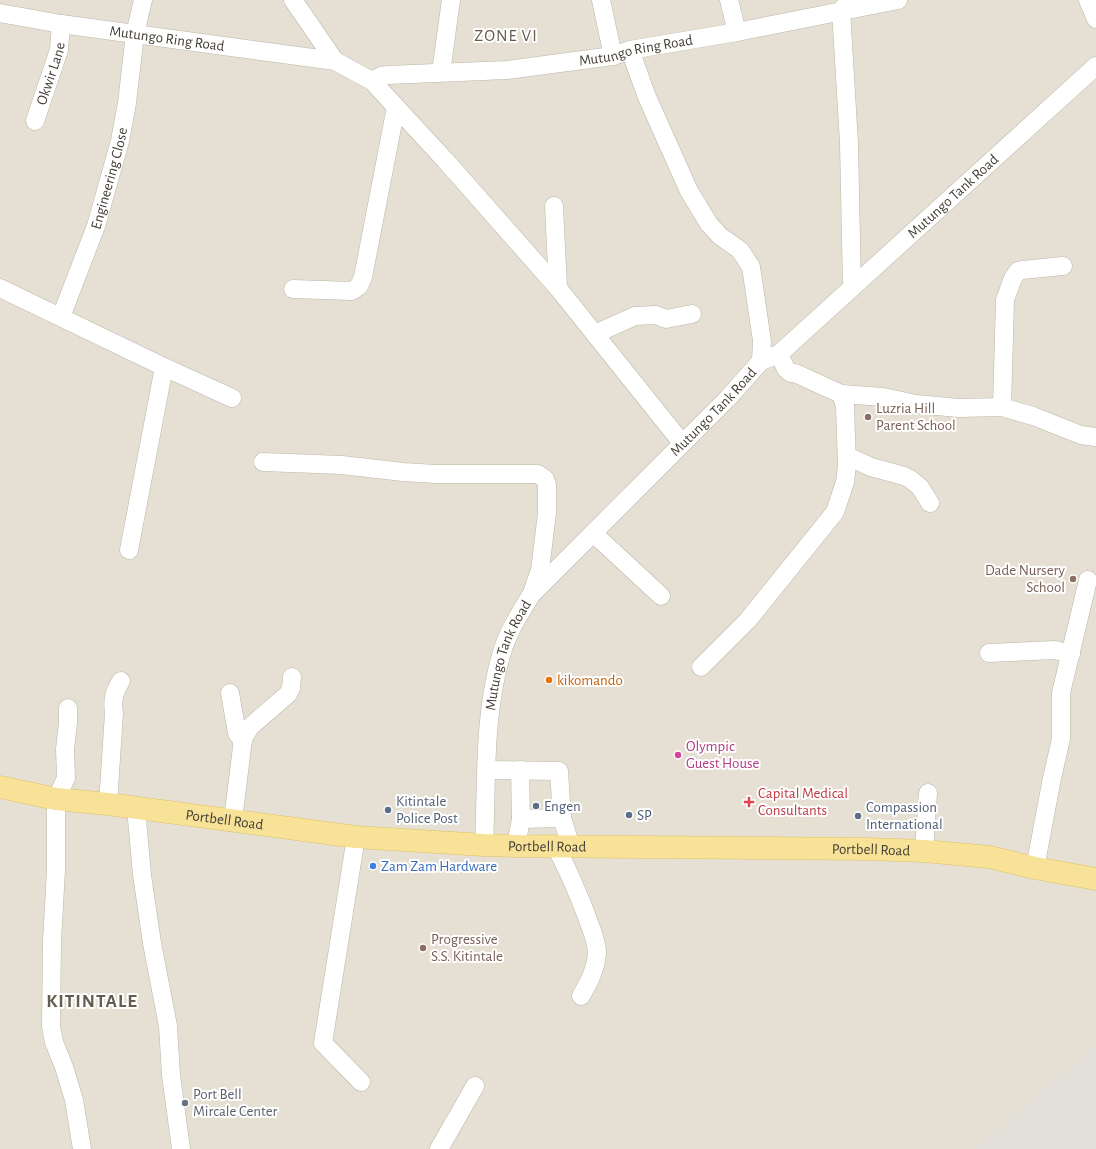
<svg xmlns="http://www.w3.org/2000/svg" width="1096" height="1149" viewBox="0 0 1096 1149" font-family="'Alegreya Sans',sans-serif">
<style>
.residential{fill:#e5e0d3}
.industrial{fill:#e3e0da}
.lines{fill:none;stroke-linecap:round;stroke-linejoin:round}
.minor-casing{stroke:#bcb6a8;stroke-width:19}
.major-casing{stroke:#dcc068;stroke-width:23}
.minor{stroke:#fff;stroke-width:18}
.major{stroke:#f8e297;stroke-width:22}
.education-dot{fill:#8d6e63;stroke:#fff;stroke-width:1.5}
.food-dot{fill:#e8710a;stroke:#fff;stroke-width:1.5}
.hotel-dot{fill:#d1479c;stroke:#fff;stroke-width:1.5}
.health-dot{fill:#e0444e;stroke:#fff;stroke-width:1.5}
.service-dot{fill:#5c6f8a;stroke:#fff;stroke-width:1.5}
.shop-dot{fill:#3f7fe0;stroke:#fff;stroke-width:1.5}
.worship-dot{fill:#6b7280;stroke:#fff;stroke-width:1.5}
.labels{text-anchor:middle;stroke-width:4;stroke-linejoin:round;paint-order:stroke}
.street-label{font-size:15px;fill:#433e35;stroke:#fff}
.education-label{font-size:15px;fill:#785e54;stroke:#fff;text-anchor:start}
.food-label{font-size:15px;fill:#c56008;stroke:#fff;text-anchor:start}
.hotel-label{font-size:15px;fill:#b23c85;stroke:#fff;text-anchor:start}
.health-label{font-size:15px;fill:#be3a42;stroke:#fff;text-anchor:start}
.service-label{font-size:15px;fill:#4e5e75;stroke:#fff;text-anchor:start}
.shop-label{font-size:15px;fill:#366cbe;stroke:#fff;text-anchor:start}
.worship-label{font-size:15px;fill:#5b616d;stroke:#fff;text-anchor:start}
.quarter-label{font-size:17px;letter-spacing:1px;fill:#655d4d;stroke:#fff}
.district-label{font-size:19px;font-weight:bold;letter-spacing:1px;fill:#655d4d;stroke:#fff}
</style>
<rect width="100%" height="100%" fill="#f1eee5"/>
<path class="residential" d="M0 0H1096V1149H0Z"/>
<path class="industrial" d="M1093 1046 1096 1047V1149H974Z"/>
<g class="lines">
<defs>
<g id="minor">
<path d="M293 0 335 61"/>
<path d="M601 0 613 56"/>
<path d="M729 0 737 32"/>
<path d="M1088 0 1096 19"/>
<path d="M849 2 841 10 849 143 852 288"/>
<path id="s1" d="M0 13 61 24 335 61 372 81 445 160 558 288 682 443"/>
<path d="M630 50 647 97 689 191 709 224 720 236 740 250 751 267 762 341 761 361"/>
<path d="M441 72 451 0"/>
<path id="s2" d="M372 81 381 76 388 75 507 70 613 56 630 50 737 32 898 0"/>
<path id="s3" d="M35 121 59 50 61 24"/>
<path d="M554 206 558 288"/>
<path d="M0 288 164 367 232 398"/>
<path d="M293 289 352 291 359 286 363 277 396 107"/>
<path id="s4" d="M61 317 96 226 120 141 127 103 135 34 143 0"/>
<path d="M595 334 635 316 656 315 666 319 692 314"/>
<path d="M779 354 786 369 791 373H795L841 394 883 397 916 404 958 408 1002 407 1033 416 1081 435 1096 437"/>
<path d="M1002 407 1005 300 1013 278 1018 271 1022 270 1063 266"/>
<path d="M847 456 871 467 904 476 910 479 920 487 930 503"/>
<path d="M263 462 342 465 403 472 436 474H538L545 479 547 485V513L540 570 533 590"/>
<path d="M593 533 661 596"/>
<path d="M129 550 164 367"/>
<path d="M989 653 1055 650 1071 654"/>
<path d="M701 667 748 620 835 512 845 482 847 466 845 406 841 394"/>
<path d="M230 693 237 733 243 741"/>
<path d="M68 708V723L65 749 66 778 56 799V870L52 941 51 1027 54 1042 64 1067 74 1100 82 1149"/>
<path d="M487 770 559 771 562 818 571 847"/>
<path d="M108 804 114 713C112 700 114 692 121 681"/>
<path d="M136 808 142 875 152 943 168 1026 171 1075 181 1149"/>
<path d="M521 819 562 818"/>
<path d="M233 820 243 739 250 727 288 694 291 688 292 677"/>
<path d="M356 837 323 1043 361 1082"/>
<path id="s5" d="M484 845C487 781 483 714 502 652 508 632 520 613 531 595L728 398 761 361 779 354 1096 66"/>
<path d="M516 846 521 819 520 770"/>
<path d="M556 847C568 870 578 893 587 917 591 929 597 941 597 953 596 969 589 982 581 996"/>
<path d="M924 851 928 793"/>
<path d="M1035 868 1052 778 1061 739V693L1088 580"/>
<path d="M439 1149 475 1086"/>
</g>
<g id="major">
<path id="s6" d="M0 787 56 799 108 804 356 837 484 845 516 846 868 849 924 851 989 857 1035 868 1096 879"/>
</g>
</defs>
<use href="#minor" class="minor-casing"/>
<use href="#major" class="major-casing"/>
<use href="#minor" class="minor"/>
<use href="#major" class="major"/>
</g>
<g class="education-dot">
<circle cx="868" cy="417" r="4"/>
<circle cx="1073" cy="579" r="4"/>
<circle cx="423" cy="948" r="4"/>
</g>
<circle class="food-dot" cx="549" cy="680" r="4"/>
<circle class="hotel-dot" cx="678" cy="755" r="4"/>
<path class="health-dot" d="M747 796h4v4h4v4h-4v4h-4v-4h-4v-4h4z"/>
<g class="service-dot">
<circle cx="536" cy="806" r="4"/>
<circle cx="388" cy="810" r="4"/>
<circle cx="629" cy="815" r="4"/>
<circle cx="858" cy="816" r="4"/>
</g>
<circle class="shop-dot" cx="373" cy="866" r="4"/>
<circle class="worship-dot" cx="185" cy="1103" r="4"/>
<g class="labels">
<g class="street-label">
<text dy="5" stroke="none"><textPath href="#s1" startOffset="169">Mutungo Ring Road</textPath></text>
<text dy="5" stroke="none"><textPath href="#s2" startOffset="267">Mutungo Ring Road</textPath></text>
<text dy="5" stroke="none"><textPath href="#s3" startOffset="50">Okwir Lane</textPath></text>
<text dy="5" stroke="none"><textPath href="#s4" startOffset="147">Engineering Close</textPath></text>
<text dy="5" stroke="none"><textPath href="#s5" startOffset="841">Mutungo Tank Road</textPath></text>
<text dy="5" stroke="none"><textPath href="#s5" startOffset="517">Mutungo Tank Road</textPath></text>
<text dy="5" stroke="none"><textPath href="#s5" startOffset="193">Mutungo Tank Road</textPath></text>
<text dy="5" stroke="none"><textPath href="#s6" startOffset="227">Portbell Road</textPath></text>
<text dy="5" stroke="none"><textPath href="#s6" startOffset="551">Portbell Road</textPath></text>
<text dy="5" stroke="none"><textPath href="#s6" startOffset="875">Portbell Road</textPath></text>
</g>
<g class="education-label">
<text x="876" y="413">Luzria Hill<tspan x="876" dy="17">Parent School</tspan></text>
<text x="1065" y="575" text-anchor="end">Dade Nursery<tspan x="1065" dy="17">School</tspan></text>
<text x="431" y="944">Progressive<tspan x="431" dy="17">S.S. Kitintale</tspan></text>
</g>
<g class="food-label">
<text x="557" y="685">kikomando</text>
</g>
<g class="hotel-label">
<text x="686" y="751">Olympic<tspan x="686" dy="17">Guest House</tspan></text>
</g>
<g class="health-label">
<text x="758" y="798">Capital Medical<tspan x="758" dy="17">Consultants</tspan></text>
</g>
<g class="service-label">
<text x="396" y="806">Kitintale<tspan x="396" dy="17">Police Post</tspan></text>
<text x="544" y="811">Engen</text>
<text x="866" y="812">Compassion<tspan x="866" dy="17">International</tspan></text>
<text x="637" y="820">SP</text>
</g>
<g class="shop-label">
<text x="381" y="871">Zam Zam Hardware</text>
</g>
<g class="worship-label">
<text x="193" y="1099">Port Bell<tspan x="193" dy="17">Mircale Center</tspan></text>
</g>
<g class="quarter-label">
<text x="506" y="41">ZONE VI</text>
</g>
<g class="district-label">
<text x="92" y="1007">KITINTALE</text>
</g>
</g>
</svg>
